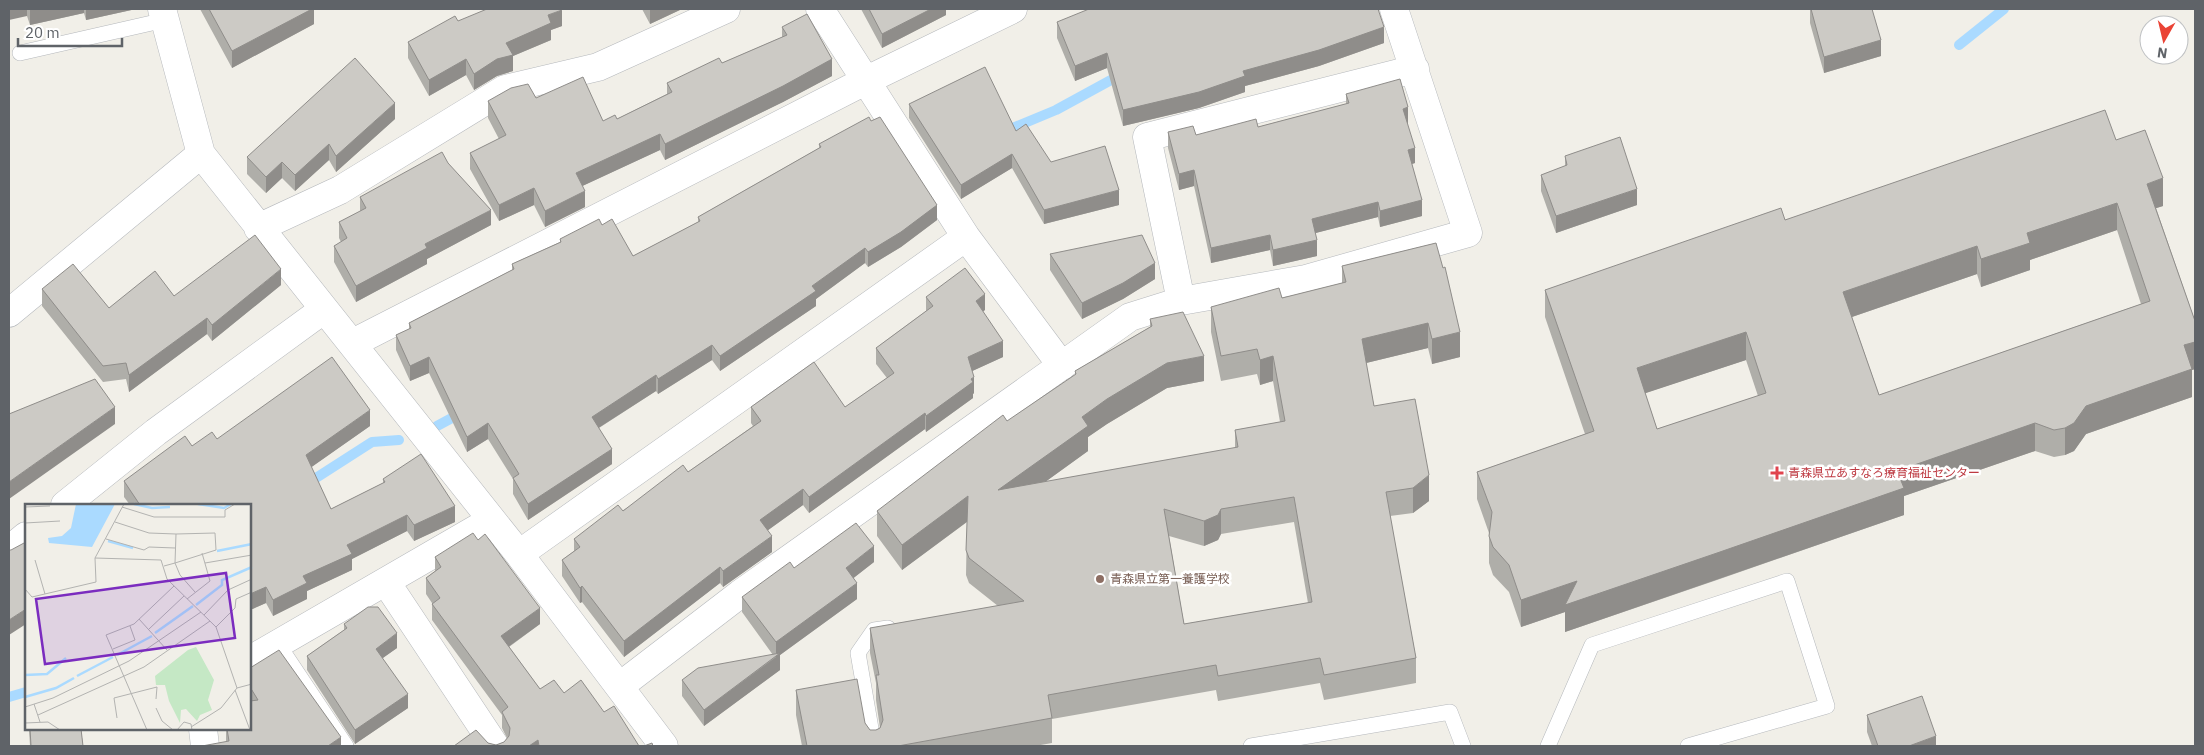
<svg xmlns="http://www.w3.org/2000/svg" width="2204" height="755" viewBox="0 0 2204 755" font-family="'IBM Plex Sans','Noto Sans JP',sans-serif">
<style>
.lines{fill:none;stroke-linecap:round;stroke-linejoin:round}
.stream{stroke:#aadaff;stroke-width:10}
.service-casing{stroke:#b5b8bc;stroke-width:16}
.minor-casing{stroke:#b5b8bc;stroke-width:29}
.service{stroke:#fff;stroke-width:15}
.minor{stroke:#fff;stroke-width:28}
.wall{fill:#afaea9;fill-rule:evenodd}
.shaded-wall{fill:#8f8d8a}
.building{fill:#cccac5;stroke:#8f8d8a;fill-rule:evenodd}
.health-dot{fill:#e0444e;stroke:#fff;stroke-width:2}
.education-dot{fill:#8d6e63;stroke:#fff;stroke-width:2}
.labels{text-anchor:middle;stroke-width:5;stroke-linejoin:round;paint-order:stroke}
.health-label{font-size:12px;fill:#be3a42;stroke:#fff;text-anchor:start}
.education-label{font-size:12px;fill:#785e54;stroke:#fff;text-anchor:start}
.inset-river{fill:none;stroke:#aadaff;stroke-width:2.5}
.inset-road{fill:none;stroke:#b3b3b1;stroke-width:1}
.view{fill:#7b2cbf;fill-opacity:0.15;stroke:#7b2cbf;stroke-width:2.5}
.inset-edge{fill:none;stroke:#5f6368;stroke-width:2.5}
</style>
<rect width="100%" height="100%" fill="#f1efe8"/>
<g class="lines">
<path class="stream" d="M1959 45 2004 9
M1003 132 1056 110 1122 74
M437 426 463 412
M305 485 372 442 399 440
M9 697 26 692"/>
<defs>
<path id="service" d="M20 53 165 20
M278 644 346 746
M874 746 858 653 874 630 888 628
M1251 746 1450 712 1463 746
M1548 746 1592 645 1787 581 1827 706 1688 746"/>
<path id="minor" d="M162 9 201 154 519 554 664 746
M820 9 966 237 1062 366
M258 228 340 190 505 89 598 67 726 9
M1181 301 1147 137 1415 69
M9 313 201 154
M353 343 865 81 1013 9
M65 505 156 432 323 310
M9 550 26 536
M519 554 966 237
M386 582 495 746
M250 660 490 521
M620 686 740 594 1130 317 1181 301 1306 279 1468 233 1394 9
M203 729 205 746"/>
</defs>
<use href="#service" class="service-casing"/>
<use href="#minor" class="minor-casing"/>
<use href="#service" class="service"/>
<use href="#minor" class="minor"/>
</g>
<path class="wall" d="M9 9H136L86 20 84 13 30 25 27 16Z
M200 9H314V24L232 68Z
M642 9H682L650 24Z
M861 9H946V15L882 48Z
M1810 9H1872L1881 56 1824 73 1810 23Z
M458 21 562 26 551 30V40L513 56V71L497 76 474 90 466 75 429 96 408 58V42Z
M1057 22 1384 43 1319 66 1245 86V92L1199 108 1123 126 1107 68 1075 81 1057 38Z
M782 27 832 76 783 102 665 160 660 150 582 186 585 207 545 227 534 205 499 221 470 169V153L499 139 488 118V101L536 98 603 121 617 119 667 94V83L722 63 782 37Z
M1346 94 1408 123H1407L1415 163 1412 164 1422 216 1380 227 1378 217 1315 233 1317 256 1273 266 1270 250 1211 263 1194 186 1179 190 1168 148V132L1196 135 1258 127 1346 104Z
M909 104 1016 131 1051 162 1119 205 1044 224 1012 168 961 199 909 118Z
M395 119 336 172 329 160 295 191 282 178 266 193 247 174V157Z
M2116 140 2163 206 2156 208 2195 321V369L2192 370V397L2086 434 2074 451 2065 455 2054 457 2035 451 1904 496V515L1717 580 1565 632V612L1521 627 1509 592 1493 575 1489 563V533L1477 499V472L1585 434 1545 317V290L1785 220ZM2117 230 2141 304 1879 395 1852 317 1977 274 1981 287 2030 270V260ZM1746 360 1758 396 1657 429 1645 393Z
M819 144 937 220 901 247 868 267 865 263 816 299V306L720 371 712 360 658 394 656 391 599 428 612 464 528 520 513 494V479L488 439 467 452 429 373 410 381 396 350V335L409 329V323L512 270V264L560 242V239L602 225 633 256 698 222V217L819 148Z
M1565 156 1637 205 1556 233 1541 191V175L1565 166Z
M448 163 491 225 427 259V264L356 302 334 262V246L341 242 339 238V222L360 212V197Z
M1436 243 1460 357 1432 364 1428 348 1366 363 1374 406 1429 501 1413 513 1390 516 1416 658V683L1324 700 1320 683 1218 701 1216 690 1052 719V743L1035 746H802L796 715V690L865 723 870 730H876L880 728 876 700V683L870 653V628L998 606 969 583 966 575 967 522 902 570 877 536V511L1075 375V371L1150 327V319L1204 381 1167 388 1107 424 1088 437V451L1045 482 1235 448V430L1280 422 1273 381 1260 385 1257 374 1221 381 1211 332V307L1282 298 1342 283V266ZM1294 522 1308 603 1184 624 1169 536 1204 546 1218 540 1221 534Z
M1050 254 1155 279 1123 299 1082 319 1050 270Z
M281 285 212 341 207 334 129 392 126 379 103 382 42 306V289L109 308 174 296Z
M926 297 985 310 983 311 1003 357 972 371 974 393 973 394V398L926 432 925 429 809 513 803 505 768 530 772 552 723 587 720 583 624 657 582 602 580 603 562 576V560L574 551V539L688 472 753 426 751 423V407H845L887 378 876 364V348L926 311Z
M370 426 311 467 331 509 383 483V479L455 522 414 541 407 531 352 559V570L307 591V599L273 616 266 603 250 610V505H130L124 497V481L192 446 217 439Z
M478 540 540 624 509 647 540 689 564 693 604 712 639 746H454L488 743 496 745 504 742 507 738 502 728V715L432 620V603L426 594V578L435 571V557Z
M874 562 853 578 857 599 780 655V670L704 726 682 696V680L773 655 742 612V597L794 568Z
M344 624 397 648 382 658 408 708 355 744 307 670V656L344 630Z
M250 668 341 746 226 741V729H250Z
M1867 715 1936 746H1872L1867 732Z
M29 729H81L83 746H30Z"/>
<path class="shaded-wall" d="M9 9H27V16L9 20Z
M30 9H84V13L30 25Z
M86 9H136L86 20Z
M312 9H314V24L232 68V51Z
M650 9H682L650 24Z
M931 9H946V15L882 48V34Z
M562 10V26L551 30V40L513 56V71L497 76 474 90V74L506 43 548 15Z
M1384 27V43L1319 66 1245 86V92L1199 108 1123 126V110L1243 71Z
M1881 40V56L1824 73V57Z
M1107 53V68L1075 81V66Z
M466 59V75L429 96V80Z
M832 59V76L783 102 665 160V144Z
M395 103V119L336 172V156Z
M1408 107V123L1403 124V109Z
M660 134V150L576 189V173Z
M329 144V160L295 191V175Z
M1415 148V163L1408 165V150Z
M1012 154V168L961 199V185Z
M282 162V178L266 193V177Z
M1194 170V186L1179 190V174Z
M2163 178V206L2147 211V184Z
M534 188V205L499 221V205Z
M1637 189V205L1556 233V216Z
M1119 190V205L1044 224V210Z
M585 191V207L545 227V211Z
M1422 200V216L1380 227V211Z
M1378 202V217L1312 234V219Z
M2117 203V230L2030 260V270L1981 287V259L2027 233Z
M937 205V220L901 247 868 267V252Z
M491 210V225L427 259V264L356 302V286L425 244Z
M1270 235V250L1211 263V248Z
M1317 240V256L1273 266V250Z
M1977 246V274L1843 320V292Z
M865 248V263L816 299V306L720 371V356L812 286Z
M1155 263V279L1123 299 1082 319V303Z
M281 269V285L212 341V325Z
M985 294V310L976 317V301Z
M207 318V334L129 392V375Z
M1428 323V348L1362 364V339Z
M1460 332V357L1432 364V339Z
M1746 332V360L1637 396V368Z
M1003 341V357L968 373V357Z
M2195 342V369L2192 370V397L2086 434 2074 451 2065 455V428L2086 406 2184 345Z
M712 345V360L658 394V379Z
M1204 356V381L1167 388 1107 424 1088 437V451L998 516V490L1082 417 1107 399 1167 363Z
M1273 356V381L1260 385V360Z
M429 357V373L410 381V366Z
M656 375V391L592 432V417Z
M974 377V393L973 394V398L926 432V416Z
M115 407V424L9 499V482Z
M370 410V426L306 471V455Z
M925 413V429L809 513V497Z
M488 423V439L467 452V437Z
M2035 423V451L1904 496V515L1565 632V612L1521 627V600Z
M612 449V464L528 520V504Z
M1429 475V501L1413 513V488Z
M803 489V505L760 536V520Z
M968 496V521L902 570V545Z
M455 506V522L414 541V525Z
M1221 509V534L1218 540 1204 546V521Z
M407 515V531L352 559V570L307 591V599L273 616V600L303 576 347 545Z
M772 536V552L723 587V571Z
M874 546V562L846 584V568Z
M720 567V583L624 657V641Z
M857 583V599L780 655V670L704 726V710L776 657V642Z
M582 586V602L580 603V588Z
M266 587V603L250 610V594Z
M540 608V624L501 652V636Z
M26 609V624L9 635V620Z
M397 633V648L376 663V649Z
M408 694V708L355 744V730Z
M1936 736V746H1909Z
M341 737V746H328Z
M538 740V746H529Z"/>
<path class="building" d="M209 9H312L232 51Z
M487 9H561L562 10 548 15 551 23 506 43 513 55 497 59 474 74 466 59 429 80 408 42 455 16 458 21Z
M869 9H931L882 34Z
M1089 9H1378L1384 27 1319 50 1243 71 1245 76 1199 92 1123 110 1107 53 1075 66 1057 22Z
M1811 9H1872L1881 40 1824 57Z
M807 14 832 59 783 86 665 144 660 134 576 173 585 191 545 211 534 188 499 205 470 153 506 135 488 101 511 88 528 84 536 98 583 77 603 121 615 115 617 119 672 92 667 83 719 58 722 63 787 35 782 27Z
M355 58 395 103 336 156 329 144 295 175 282 162 266 177 247 157Z
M985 67 1016 131 1026 124 1051 162 1105 146 1119 190 1044 210 1012 154 961 185 909 104Z
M1400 79 1408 107 1403 109 1415 148 1408 150 1422 200 1380 211 1378 202 1312 219 1317 240 1273 250 1270 235 1211 248 1194 170 1179 174 1168 132 1193 126 1196 135 1256 119 1258 127 1349 103 1346 94Z
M2105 110 2116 140 2145 130 2163 178 2147 184 2195 321V342L2184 345 2192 369 2086 406 2074 423 2065 428 2054 430 2035 423 1897 471 1904 488 1717 553 1565 605 1577 581 1521 600 1509 565 1493 547 1489 536 1492 512 1477 472 1594 431 1545 290 1781 208 1785 220ZM2117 203 2150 301 1879 395 1843 292 1977 246 1981 259 2030 243 2027 233ZM1746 332 1766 393 1657 429 1637 368Z
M869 117 871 121 880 117 937 205 901 232 868 252 865 248 812 286 816 291 720 356 712 345 658 379 656 375 592 417 612 449 528 504 513 478 519 474 488 423 467 437 429 357 410 366 396 335 411 328 409 323 514 269 512 264 561 242 560 239 599 219 602 225 612 219 633 256 700 221 698 217 821 147 819 144Z
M1620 137 1637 189 1556 216 1541 175 1567 165 1565 156Z
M442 152 448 163 491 210 425 244 427 248 356 286 334 246 347 238 339 222 366 208 360 197Z
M255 235 281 269 212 325 207 318 129 375 126 363 103 366 42 289 73 264 109 308 155 271 174 296Z
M1142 235 1155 263 1123 283 1082 303 1050 254Z
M1436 243 1443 268 1445 267 1460 332 1432 339 1428 323 1362 339 1374 406 1415 399 1429 475 1413 488 1386 492 1416 658 1324 675 1320 658 1218 676 1216 665 1048 695 1052 718 898 746H807L796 690 857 679 865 723 870 730H876L880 728 883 720 876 675H879L870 628 1024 601 969 558 966 550 968 496 902 545 877 511 1003 415 1007 421 1076 374 1075 371 1152 326 1150 319 1183 312 1204 356 1167 363 1107 399 1082 417 1088 426 998 490 1238 447 1235 430 1285 421 1273 356 1260 360 1257 349 1221 356 1211 307 1279 288 1282 298 1346 282 1342 266ZM1294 497 1312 602 1184 624 1164 509 1204 521 1218 515 1221 509Z
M965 268 985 294 976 301 1003 341 968 357 974 377 971 379 973 382 926 416 925 413 809 497 803 489 760 520 772 536 723 571 720 567 624 641 582 586 580 588 562 560 580 547 574 539 618 505 623 511 683 465 688 472 761 421 751 407 814 362 845 407 894 373 876 348 933 306 926 297Z
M332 357 370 410 306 455 331 509 385 482 383 479 421 454 455 506 414 525 407 515 347 545 352 554 303 576 307 583 273 600 266 587 250 594V505H221L220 504 219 505H215L214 504 212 505H140L124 481 185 436 192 446 212 432 217 439Z
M95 379 115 407 9 482V414Z
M856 523 874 546 846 568 857 583 776 642 742 597 790 562 794 568Z
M473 533 478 540 485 534 540 608 501 636 540 689 554 680 564 693 581 680 604 712 614 706 639 746H539L538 740 529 746H454L476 730 488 743 496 745 504 742 509 736 510 728 502 712 508 707 432 604 440 598 426 578 441 567 435 557Z
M24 543 25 544H26V609L9 620V550H11Z
M368 607H378L397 633 376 649 408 694 355 730 307 656 347 628 344 624Z
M279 650 341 737 328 746H202L229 741 227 729H250V701L258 700 250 687V668Z
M780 653 704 710 682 680 698 668Z
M1922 696 1936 736 1909 746H1878L1867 715Z
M30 729H81L83 746H31Z
M652 743 653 746H644Z"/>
<path class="health-dot" d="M1774.5 465.5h5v5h5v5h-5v5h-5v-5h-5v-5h5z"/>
<circle class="education-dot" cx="1100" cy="579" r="5"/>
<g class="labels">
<g class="health-label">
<text x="1788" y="477">青森県立あすなろ療育福祉センター</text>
</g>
<g class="education-label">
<text x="1110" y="583">青森県立第一養護学校</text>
</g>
</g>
<g transform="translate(25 504)">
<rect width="226" height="226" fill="#f1efe8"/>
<path d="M171 143 189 176 183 196 187 206 175 211 172 217 161 205 156 206 155 219 144 197 140 181H131L130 172 163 146Z" fill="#c5e8c5"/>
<path d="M51 0H90L67 43 24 39 23 34 37 32 46 24Z" fill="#aadaff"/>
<path class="inset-river" d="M109 0 127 4 145 3M173 0 199 4 206 0M83 37 108 44M192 47 227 40M171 101 197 81V76L227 63M130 129 168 102M92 151 127 132M0 171 22 170 41 154M52 172 88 153M0 193 31 184 49 174"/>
<path class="inset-road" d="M0 3 25 2M97 3 129 13H200V6L210 0M90 18 124 29 151 30 150 59 139 62M0 19 35 17M151 30 190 29 191 46 150 59 155 71 170 88M81 35 119 46 124 43 150 44M70 54 136 56 142 75 191 123 212 184M10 56 20 90M180 59 227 51M0 85 7 93 71 78 70 54 99 0M162 95 185 77 177 49M179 111 203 86 227 75M114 115 142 146M191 123 210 104 211 95 227 88M124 125 159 92M88 145 110 136 105 122M210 186 225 226M9 200 15 218M0 203 28 194 104 157 176 108M131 204 137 217 148 226M13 211 119 163 185 117M92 214 89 194 132 183 131 195M0 219 23 218 35 226M166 223 196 204 212 184 227 180M122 226 81 131 109 120 149 82M152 226 159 218 166 220 167 226"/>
<path class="view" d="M201 69 210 134 20 160 11 95Z"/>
<rect width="226" height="226" class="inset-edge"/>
</g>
<rect width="2204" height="755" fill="none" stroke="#5f6368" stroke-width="20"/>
<g transform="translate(2164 40) rotate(188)"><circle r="24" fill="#ffffff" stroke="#bfc1c3"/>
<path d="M0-4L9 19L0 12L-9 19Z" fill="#ea4335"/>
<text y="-8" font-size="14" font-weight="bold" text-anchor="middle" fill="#5f6368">N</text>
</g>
<path d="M18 38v8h104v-8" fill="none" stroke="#5f6368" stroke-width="2.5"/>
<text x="25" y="38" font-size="15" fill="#5f6368" stroke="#ffffff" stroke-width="4" paint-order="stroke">20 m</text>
</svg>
